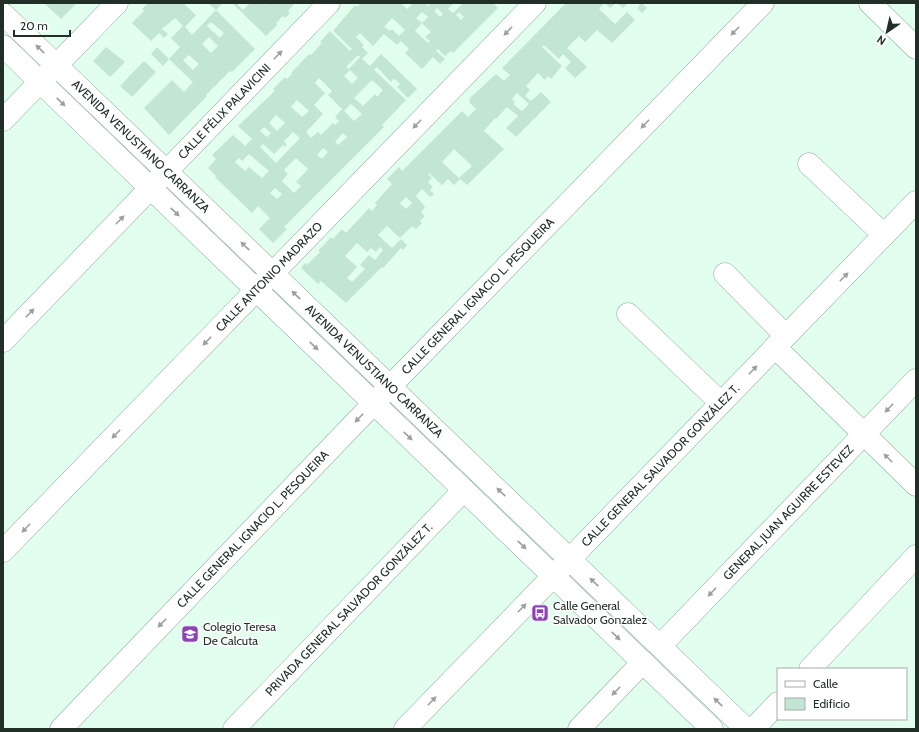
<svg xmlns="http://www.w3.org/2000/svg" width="919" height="732" viewBox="0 0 919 732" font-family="Cabin,sans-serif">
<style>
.building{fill:#c3e5d3;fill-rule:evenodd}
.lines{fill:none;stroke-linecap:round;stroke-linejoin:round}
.minor-casing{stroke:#8cac9b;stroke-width:23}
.minor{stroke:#fff;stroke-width:22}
.oneway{fill:#9ca19e}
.labels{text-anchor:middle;stroke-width:3;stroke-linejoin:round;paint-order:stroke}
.street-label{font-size:12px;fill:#222f28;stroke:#fff}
.poi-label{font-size:12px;fill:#222f28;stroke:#fff;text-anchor:start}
</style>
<rect width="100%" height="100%" fill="#e2feef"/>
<path class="building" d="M44 3H77L61 19Z
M148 3H183L196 15 185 27 192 35 216 10 255 49 232 72 230 71 206 95 207 96 169 135 144 108 172 80 184 92 193 82 169 59 180 47 171 38 183 26 175 18 162 29 168 34 164 38 159 33 151 41 132 23 144 11 142 9ZM211 22 224 33 220 38 207 26ZM209 37 218 46 211 53 202 44ZM189 55 199 64 193 70 183 60Z
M208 3H223L216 10Z
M232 3H236L243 10 250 3H263L264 5 266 3H295L288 11 290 13 285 18 283 16 276 23 278 24 266 36Z
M361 3H401L407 9 413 3H425L428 6 430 3H454L448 9 453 13 463 3H493L498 8 453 53 451 51 445 56 438 49 436 51 445 59 440 64 433 57 422 69 405 53 409 49 401 41 397 45 384 34 373 46 360 33 356 37 364 45 362 47 368 53 362 59 370 66 381 54 417 89 408 98 397 87 400 84 396 80 393 79 391 82 377 67 374 70 406 100 382 125 384 127 284 227 287 229 273 243 259 229 270 218 258 206 252 213 215 177 216 176 208 168 216 159 212 155 233 135 245 146 252 139 238 126 275 91 273 89 285 77 287 79 292 74 291 73 309 54 311 55 322 43 320 42 330 31 350 51 352 49 333 31 355 5 357 7ZM437 8 443 14 440 17 434 11ZM422 12 428 17 422 23 431 32 425 37 430 41 428 43 415 31 422 23 416 18ZM459 12 464 17 461 20 456 15ZM392 18 405 30 399 36 392 29 390 31 384 27ZM358 55 360 57 349 69 346 67ZM350 70 358 78 352 84 344 76ZM319 78 332 91 328 95 342 109 335 117 339 121 335 125 333 123 321 135 318 132 311 138 306 132 323 114 314 105 325 93 315 83ZM372 80 383 90 377 97 375 94 363 106 354 98ZM297 100 309 111 302 117 291 107ZM351 104 362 114 354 121 344 111ZM276 115 285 123 277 131 269 123ZM264 127 271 133 267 137 260 131ZM293 132 300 138 276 163 260 147 263 144 274 154 283 145 285 147 287 145 284 141ZM343 133 347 137 338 145 335 142ZM323 148 328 152 322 159 317 155ZM249 154 269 171 262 178 249 167 245 171 235 162 239 158 242 161ZM296 158 308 169 296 182 301 186 294 193 282 181 288 174 284 170ZM275 188 282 194 277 199 270 193Z
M566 3H604L599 9 615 24 627 12 635 20 612 43 597 30 585 42 579 36 567 48 587 67 575 78 565 68 571 62 563 54 559 59 544 45 542 47 562 66 551 79 548 76 545 80 538 73 526 86 530 90 525 96 531 101 541 92 551 102 516 137 506 128 518 116 507 107 496 119 495 118 484 131 504 149 467 185 459 178 472 166 454 149 442 162 460 179 454 185 448 179 442 185 429 173 428 174 432 178 428 182 433 187 430 190 434 194 430 197 422 189 416 196 425 207 421 212 425 216 420 221 422 223 416 229 412 226 400 238 387 226 378 235 392 248 401 239 407 245 403 250 401 248 383 268 382 267 346 303 321 281 318 284 301 268 305 263 307 265 320 252 318 251 331 237 333 239 342 229 346 233 369 208 372 211 377 205 375 203 392 184 387 179 399 167 402 171 462 111 468 117 476 109 469 102 471 97 496 74 504 81 510 75 502 68ZM517 93 529 104 522 111 513 104 515 102 512 99ZM406 197 412 203 406 209 400 203ZM357 243 367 252 371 248 376 252 380 247 383 250 375 260 369 255 360 265 365 269 352 282 347 278 357 267 345 256Z
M605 3H616L610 8Z
M617 3H628L623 8Z
M637 3H642L647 8 642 13 637 8 640 5Z
M106 47 125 62 110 77 93 61Z
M157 47 169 59 163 66 151 54Z
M144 61 156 72 132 97 120 86Z"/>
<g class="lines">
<defs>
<g id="minor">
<path d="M870 3 916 48"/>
<path id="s1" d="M3 14 746 729"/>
<path d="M3 46 712 729"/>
<path d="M3 120 117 3"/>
<path d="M809 164 884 235"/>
<path d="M725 274 786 336"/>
<path d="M628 314 721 403"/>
<path id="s2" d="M3 341 329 3"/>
<path d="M775 347 916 485"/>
<path id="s3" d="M3 551 535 3"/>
<path id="s4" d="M660 646 916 380"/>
<path d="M810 669 916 556"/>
<path id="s5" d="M61 729 374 403 763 3"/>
<path id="s6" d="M234 729 464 490"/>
<path id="s7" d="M405 729 916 202"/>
<path d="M579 729 643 662"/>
<path d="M753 729 778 703"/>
</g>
</defs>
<use href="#minor" class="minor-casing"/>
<use href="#minor" class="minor"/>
</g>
<defs><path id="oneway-solid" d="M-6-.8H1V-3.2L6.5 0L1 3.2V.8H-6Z"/></defs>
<g class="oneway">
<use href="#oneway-solid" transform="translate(508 31) rotate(134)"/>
<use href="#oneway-solid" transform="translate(735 31) rotate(134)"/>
<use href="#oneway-solid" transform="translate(40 49) rotate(-136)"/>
<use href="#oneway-solid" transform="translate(278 55) rotate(-46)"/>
<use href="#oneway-solid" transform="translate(61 102) rotate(44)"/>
<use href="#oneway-solid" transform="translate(417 124) rotate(134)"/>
<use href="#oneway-solid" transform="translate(645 124) rotate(134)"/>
<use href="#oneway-solid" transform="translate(175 212) rotate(44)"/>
<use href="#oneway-solid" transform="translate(120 220) rotate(-46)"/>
<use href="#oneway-solid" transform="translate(245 246) rotate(-136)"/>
<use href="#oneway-solid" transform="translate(844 277) rotate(-46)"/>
<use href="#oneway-solid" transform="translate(296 295) rotate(-136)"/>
<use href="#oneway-solid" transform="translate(30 313) rotate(-46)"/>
<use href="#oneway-solid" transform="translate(207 341) rotate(134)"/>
<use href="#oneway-solid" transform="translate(314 346) rotate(44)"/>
<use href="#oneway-solid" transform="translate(753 370) rotate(-46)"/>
<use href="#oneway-solid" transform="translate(889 408) rotate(134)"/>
<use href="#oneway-solid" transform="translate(359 418) rotate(134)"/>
<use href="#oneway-solid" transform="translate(116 434) rotate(134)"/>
<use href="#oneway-solid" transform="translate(408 436) rotate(44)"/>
<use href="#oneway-solid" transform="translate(888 458) rotate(-135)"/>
<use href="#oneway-solid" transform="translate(501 492) rotate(-136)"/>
<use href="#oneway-solid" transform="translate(26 528) rotate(134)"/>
<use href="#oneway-solid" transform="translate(522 545) rotate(44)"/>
<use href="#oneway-solid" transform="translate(594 582) rotate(-136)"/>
<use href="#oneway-solid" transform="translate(712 592) rotate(134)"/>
<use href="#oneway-solid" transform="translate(522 608) rotate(-46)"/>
<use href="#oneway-solid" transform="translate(162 623) rotate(134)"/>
<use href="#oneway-solid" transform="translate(616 636) rotate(44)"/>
<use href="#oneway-solid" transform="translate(616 691) rotate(134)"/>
<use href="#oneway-solid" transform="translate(432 701) rotate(-46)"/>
<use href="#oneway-solid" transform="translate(718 702) rotate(-136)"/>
</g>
<defs>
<symbol id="bus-square" viewBox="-11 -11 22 22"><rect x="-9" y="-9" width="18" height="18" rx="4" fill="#8d42b4" stroke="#fff"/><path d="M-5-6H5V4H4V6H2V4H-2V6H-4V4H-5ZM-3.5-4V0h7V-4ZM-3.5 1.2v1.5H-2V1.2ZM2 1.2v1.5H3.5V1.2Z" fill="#fff"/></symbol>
<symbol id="school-square" viewBox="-11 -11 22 22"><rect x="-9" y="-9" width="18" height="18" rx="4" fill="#8d42b4" stroke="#fff"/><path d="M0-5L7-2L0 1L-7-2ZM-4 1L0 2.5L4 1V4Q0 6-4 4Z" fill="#fff"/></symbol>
</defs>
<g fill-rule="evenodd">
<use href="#bus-square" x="530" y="603" width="20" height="20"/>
<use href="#school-square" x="180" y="624" width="20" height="20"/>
</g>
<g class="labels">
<g class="street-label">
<text dy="4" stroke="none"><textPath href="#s2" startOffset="319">CALLE FÉLIX PALAVICINI</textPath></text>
<text dy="4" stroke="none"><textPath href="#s1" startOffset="191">AVENIDA VENUSTIANO CARRANZA</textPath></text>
<text dy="4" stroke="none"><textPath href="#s3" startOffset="382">CALLE ANTONIO MADRAZO</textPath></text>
<text dy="4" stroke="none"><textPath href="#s5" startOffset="601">CALLE GENERAL IGNACIO L. PESQUEIRA</textPath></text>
<text dy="4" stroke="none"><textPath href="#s1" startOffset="515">AVENIDA VENUSTIANO CARRANZA</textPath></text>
<text dy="4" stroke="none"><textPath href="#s7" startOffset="367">CALLE GENERAL SALVADOR GONZÁLEZ T.</textPath></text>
<text dy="4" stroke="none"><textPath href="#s4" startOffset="185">GENERAL JUAN AGUIRRE ESTEVEZ</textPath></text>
<text dy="4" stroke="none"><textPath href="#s5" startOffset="277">CALLE GENERAL IGNACIO L. PESQUEIRA</textPath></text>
<text dy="4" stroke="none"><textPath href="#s6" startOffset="166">PRIVADA GENERAL SALVADOR GONZÁLEZ T.</textPath></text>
</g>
<g class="poi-label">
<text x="553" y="610">Calle General<tspan x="553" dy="14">Salvador Gonzalez</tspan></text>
<text x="203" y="631">Colegio Teresa<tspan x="203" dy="14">De Calcuta</tspan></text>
</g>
</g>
<rect width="919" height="732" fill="none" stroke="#222f28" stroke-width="8"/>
<rect x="777" y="668" width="130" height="52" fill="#ffffff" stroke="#a7aca9"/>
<rect x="785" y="681" width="20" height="6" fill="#ffffff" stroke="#a7aca9"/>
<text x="813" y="688" font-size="12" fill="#222f28">Calle</text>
<rect x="785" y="698" width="20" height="12" fill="#c3e5d3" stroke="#a7aca9"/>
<text x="813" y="708" font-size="12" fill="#222f28">Edificio</text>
<g transform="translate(887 32) rotate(214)" stroke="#ffffff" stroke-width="3" paint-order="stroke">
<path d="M0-3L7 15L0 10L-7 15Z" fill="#222f28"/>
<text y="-6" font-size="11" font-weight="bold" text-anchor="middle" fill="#222f28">N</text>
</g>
<path d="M14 30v6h56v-6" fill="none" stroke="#222f28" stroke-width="2"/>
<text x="20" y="30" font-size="12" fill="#222f28" stroke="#ffffff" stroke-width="3" paint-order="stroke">20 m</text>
</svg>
